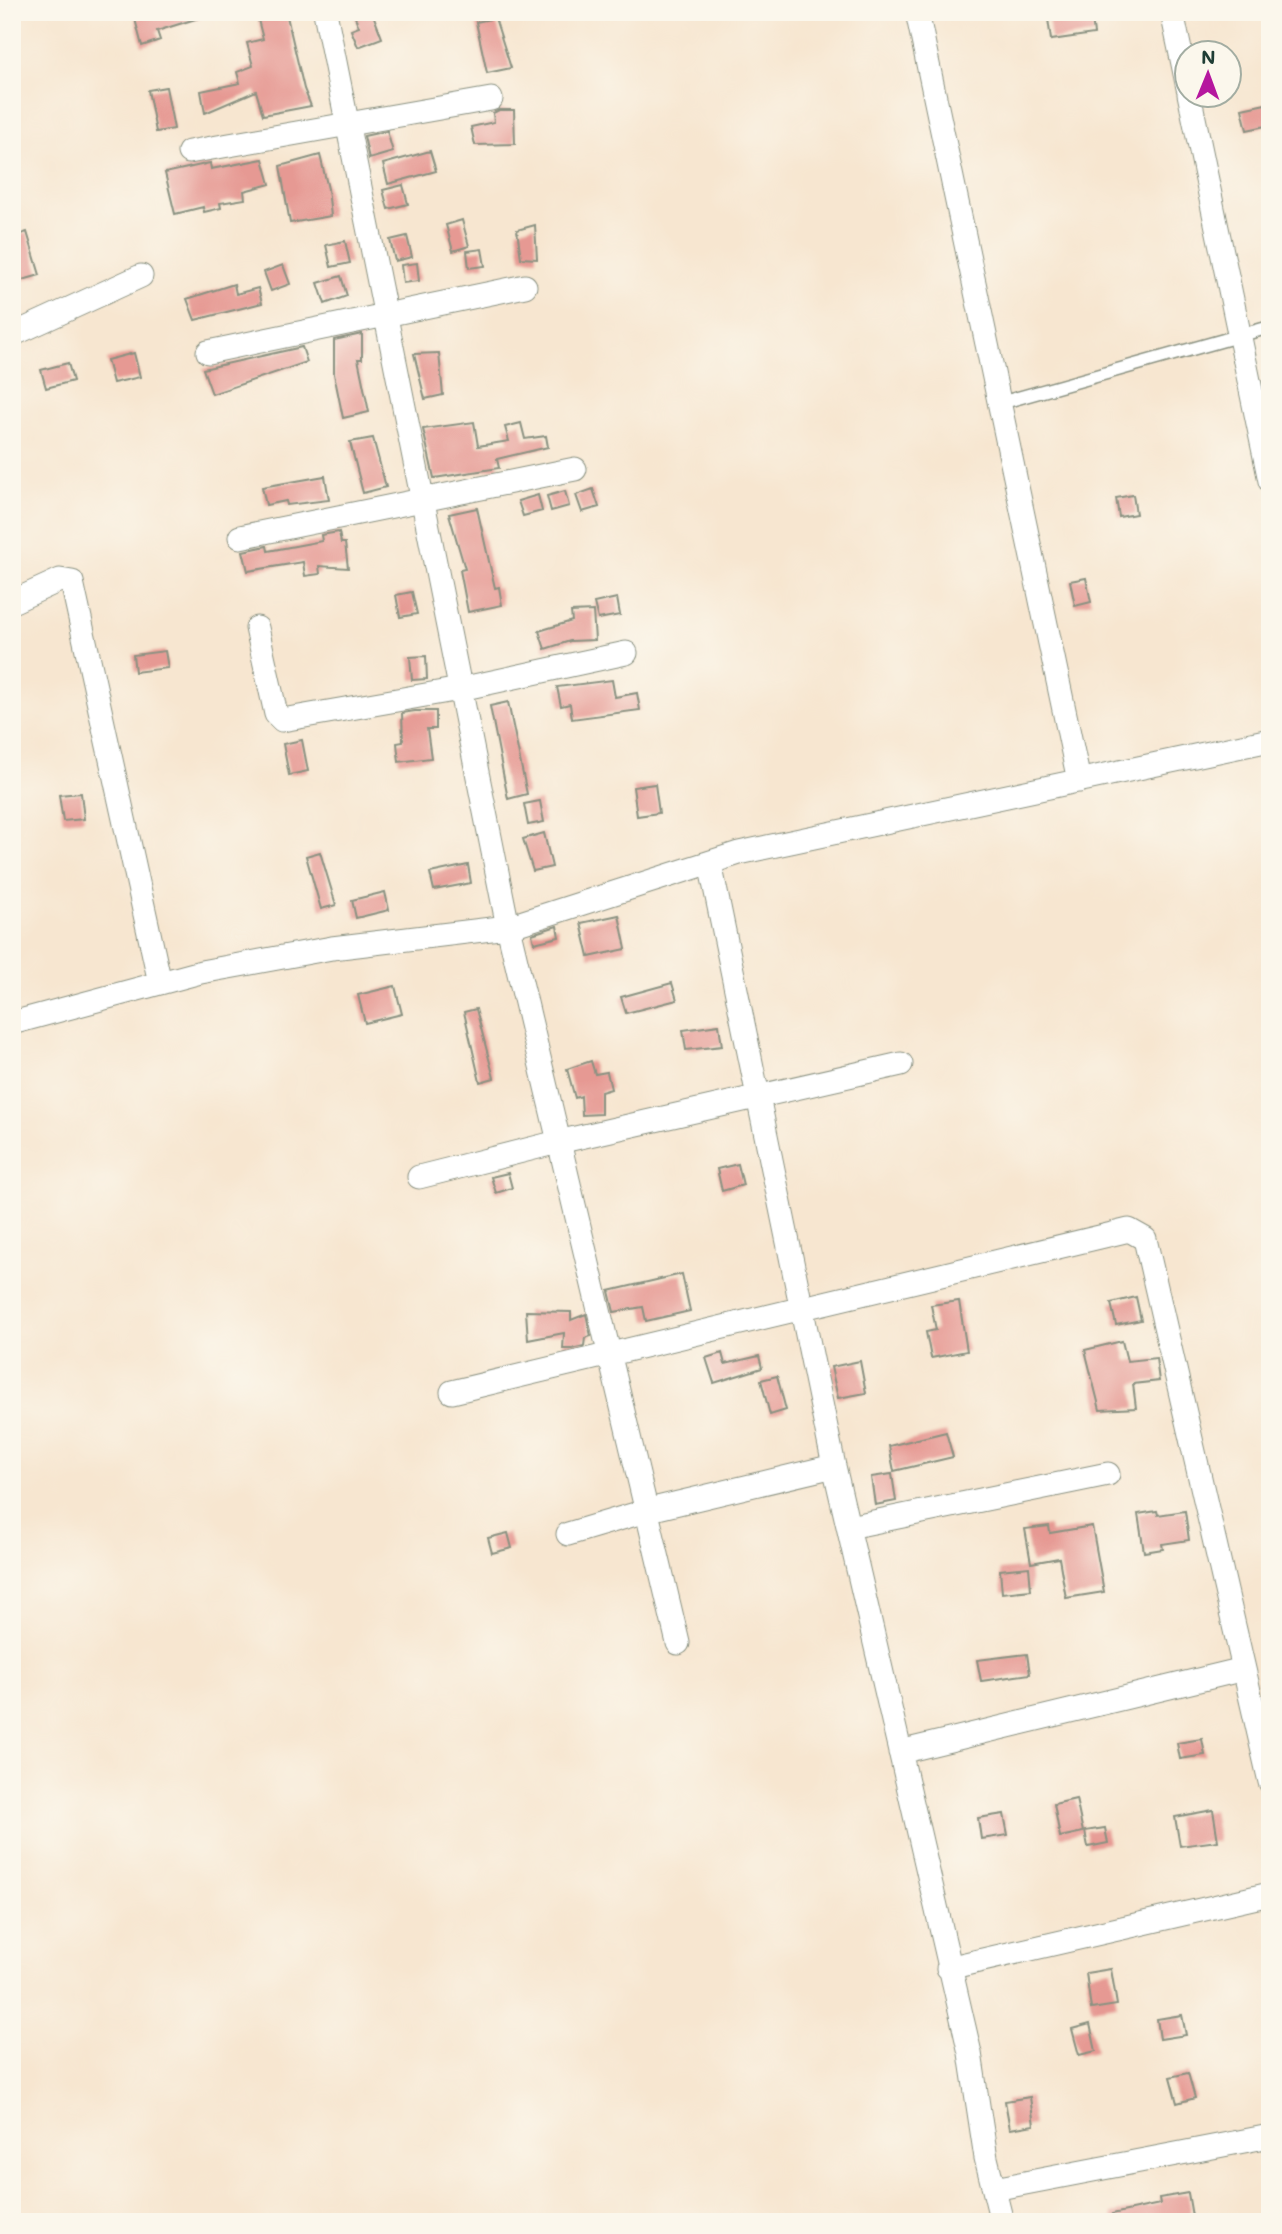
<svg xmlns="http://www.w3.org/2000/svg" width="1282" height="2234" viewBox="0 0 1282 2234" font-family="Mali,sans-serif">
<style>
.building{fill:#e69993}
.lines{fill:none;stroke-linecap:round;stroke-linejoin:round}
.service-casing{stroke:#8b9282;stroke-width:15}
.minor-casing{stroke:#8b9282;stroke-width:25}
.service{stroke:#fff;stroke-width:12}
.minor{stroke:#fff;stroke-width:23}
</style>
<rect width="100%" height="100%" fill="#fbf7ec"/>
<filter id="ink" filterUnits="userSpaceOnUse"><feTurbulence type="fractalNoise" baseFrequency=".0143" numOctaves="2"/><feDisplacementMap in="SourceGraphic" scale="14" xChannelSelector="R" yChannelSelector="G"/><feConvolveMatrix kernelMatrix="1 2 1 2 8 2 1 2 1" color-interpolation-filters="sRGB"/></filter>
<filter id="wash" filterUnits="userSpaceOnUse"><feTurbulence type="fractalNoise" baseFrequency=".00686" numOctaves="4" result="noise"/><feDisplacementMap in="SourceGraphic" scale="28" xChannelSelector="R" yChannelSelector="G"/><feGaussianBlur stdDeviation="1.57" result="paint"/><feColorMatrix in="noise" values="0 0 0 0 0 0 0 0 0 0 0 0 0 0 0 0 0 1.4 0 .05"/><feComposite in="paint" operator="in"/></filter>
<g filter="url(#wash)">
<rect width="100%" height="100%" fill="#f7e6d0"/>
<g id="blocks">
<path class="building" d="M158 12H204L205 16 157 31 160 40 142 46 135 19Z
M256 12H286L304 89 311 106 263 115 256 91 205 113 201 91 240 83 237 72 253 66 247 43 263 39Z
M353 12H372L382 38 358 47 351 30 359 27Z
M1047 12H1091L1094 34 1051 40Z
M495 18 511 68 487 73 476 22Z
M166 87 174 129 156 132 148 90Z
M1270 103V125L1247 130 1242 109Z
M499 110H514L515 144 475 145 471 127 494 122 493 113Z
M387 131 393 152 369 159 364 136Z
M430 151 436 171 388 184 383 164Z
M320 155 328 189 331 216 290 223 280 166Z
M263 159 270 184 244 191 245 199 220 203 221 208 204 212 203 207 175 214 165 173 210 163 211 169Z
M403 185 408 204 388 209 383 190Z
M462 220 469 246 453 251 446 225Z
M535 225 537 259 521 258 517 230Z
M27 232 40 275 12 283V237Z
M407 236 412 257 395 261 390 240Z
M345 241 350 263 331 267 326 245Z
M482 249 485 266 469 268 467 251Z
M417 263 419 281 403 283 401 265Z
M283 265 290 284 271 291 264 272Z
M341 276 347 296 325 304 318 283Z
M234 284 236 294 258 288 262 303 195 320 187 299Z
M362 334V359H358L369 412 343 418 334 374V340Z
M302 347 307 362 212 394 203 369Z
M134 353 140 377 113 383 107 360Z
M439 353 443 395 425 399 414 354Z
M68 363 73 381 46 388 41 370Z
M474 422 478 446 509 441 505 427 521 423 525 439 546 436 548 447 497 459 499 468 434 478 423 429Z
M373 438 386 487 363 493 350 442Z
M325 476 329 500 287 505 286 501 266 505 262 487Z
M593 489 599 507 582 512 576 495Z
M565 491 569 506 551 511 547 496Z
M538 495 542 511 523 516 518 501Z
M1133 495 1136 514 1119 517 1116 498Z
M477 508 495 588 499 587 502 605 468 612 460 570 465 569 449 514Z
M339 532 341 543H345L348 568 319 566 320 574 305 576 303 562 248 571 243 551 267 546 268 551 322 541 321 535Z
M1086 578 1091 602 1075 606 1070 581Z
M412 592 417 614 400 617 396 595Z
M617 598 620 615 598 619 594 603Z
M593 611 595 640 570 641 545 649 539 631 572 621 571 612Z
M165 651 168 668 135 672 133 655Z
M426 656 427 679 412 680 410 657Z
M612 680 615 697 637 693 640 710 572 719 570 704 561 706 557 687Z
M508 702 527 794 508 799 490 706Z
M415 711H436V729H427L431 758 399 762 397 743 403 742 402 713Z
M302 740 308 771 289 775 283 744Z
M655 784 659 813 637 816 633 787Z
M81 793 84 819 63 821 59 795Z
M540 801 544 822 528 825 524 804Z
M544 833 552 867 533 871 523 839Z
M320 852 336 905 321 909 306 856Z
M468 865 471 883 434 890 430 873Z
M385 892 389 910 356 918 352 900Z
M619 915 626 949 589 957 581 923Z
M557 926 559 937 534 943 532 934Z
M672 983 677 1000 626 1013 621 997Z
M395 986 402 1014 365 1023 358 995Z
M476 1009 494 1078 480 1082 464 1012Z
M719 1025 722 1046 686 1050 683 1030Z
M591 1061 595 1074 607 1072 611 1089 601 1092V1114L582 1115 581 1096 575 1098 567 1069Z
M738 1164 743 1185 722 1191 717 1169Z
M508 1173 512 1188 496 1193 491 1177Z
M682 1274 690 1311 646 1321 643 1307 614 1312 609 1291Z
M1136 1297 1141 1320 1116 1325 1111 1303Z
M959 1301 967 1351 931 1358 926 1332 936 1330 931 1305Z
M526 1311 571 1312V1320L586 1314 591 1336 585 1338 584 1346 571 1349H563L564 1333 528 1340Z
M1122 1341 1127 1361 1156 1358 1159 1381 1133 1384 1136 1408 1100 1410 1085 1350Z
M722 1353 725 1364 759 1356 762 1368 714 1383 706 1358Z
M860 1361 866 1393 838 1398 831 1367Z
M777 1376 786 1410 770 1415 761 1380Z
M946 1432 953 1457 894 1471 889 1446Z
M892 1474 896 1501 875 1505 871 1477Z
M1157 1511 1158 1515 1185 1511 1189 1540 1162 1544 1163 1549 1144 1552 1138 1514Z
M1049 1526 1050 1533 1092 1526 1104 1592 1066 1598 1059 1558 1031 1563 1025 1529Z
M508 1533 512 1548 492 1553 488 1538Z
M1029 1567 1031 1590 1002 1593 1000 1570Z
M1027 1654 1030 1674 981 1681 977 1660Z
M1202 1739 1205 1755 1180 1759 1177 1743Z
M1076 1799 1083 1832 1060 1837 1054 1804Z
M1213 1810 1218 1841 1180 1846 1175 1817Z
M1004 1814 1008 1835 981 1839 978 1818Z
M1105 1828 1108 1843 1088 1847 1085 1831Z
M1111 1969 1117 2005 1091 2009 1086 1973Z
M1182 2015 1186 2035 1160 2039 1157 2019Z
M1090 2024 1096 2051 1079 2055 1072 2029Z
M1188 2073 1195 2098 1177 2103 1170 2077Z
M1030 2097 1034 2125 1010 2129 1005 2101Z
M1188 2193 1193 2222H1113L1112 2214 1160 2204 1159 2198Z"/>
</g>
</g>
<g filter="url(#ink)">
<use href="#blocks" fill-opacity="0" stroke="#8b9282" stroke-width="2"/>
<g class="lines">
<defs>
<path id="service" d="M1000 403 1270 327"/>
<path id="minor" d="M325 12 508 927 678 1643
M917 12 1079 781
M1172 12 1188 88
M1189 94 1270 481
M189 152 491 99
M12 335 141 276
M208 352 525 286
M240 537 575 469
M12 602 60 580 72 582 160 983
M257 628 276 714 282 720 460 689 626 653
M710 863 834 1466 970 2053 986 2158 1002 2222
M12 1023 201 972 332 948 508 927 739 853 1270 740
M419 1177 558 1142 901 1064
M452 1392 1129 1230 1145 1239 1270 1782
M849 1527 1108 1474
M568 1534 649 1510 834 1466
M900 1752 1244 1669
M948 1968 1270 1894
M994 2189 1270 2136"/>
</defs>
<use href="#service" class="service-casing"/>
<use href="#minor" class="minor-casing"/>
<use href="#service" class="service"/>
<use href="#minor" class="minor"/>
</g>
</g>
<rect width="1282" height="2234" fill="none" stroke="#fbf7ec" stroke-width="42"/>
<g transform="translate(1208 74) rotate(1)"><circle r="33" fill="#fbf7ec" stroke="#a3ada2" stroke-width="2"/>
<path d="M0-5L12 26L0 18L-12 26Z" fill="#b5179e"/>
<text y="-10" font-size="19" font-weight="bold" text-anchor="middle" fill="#1f3d34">N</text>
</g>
</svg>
